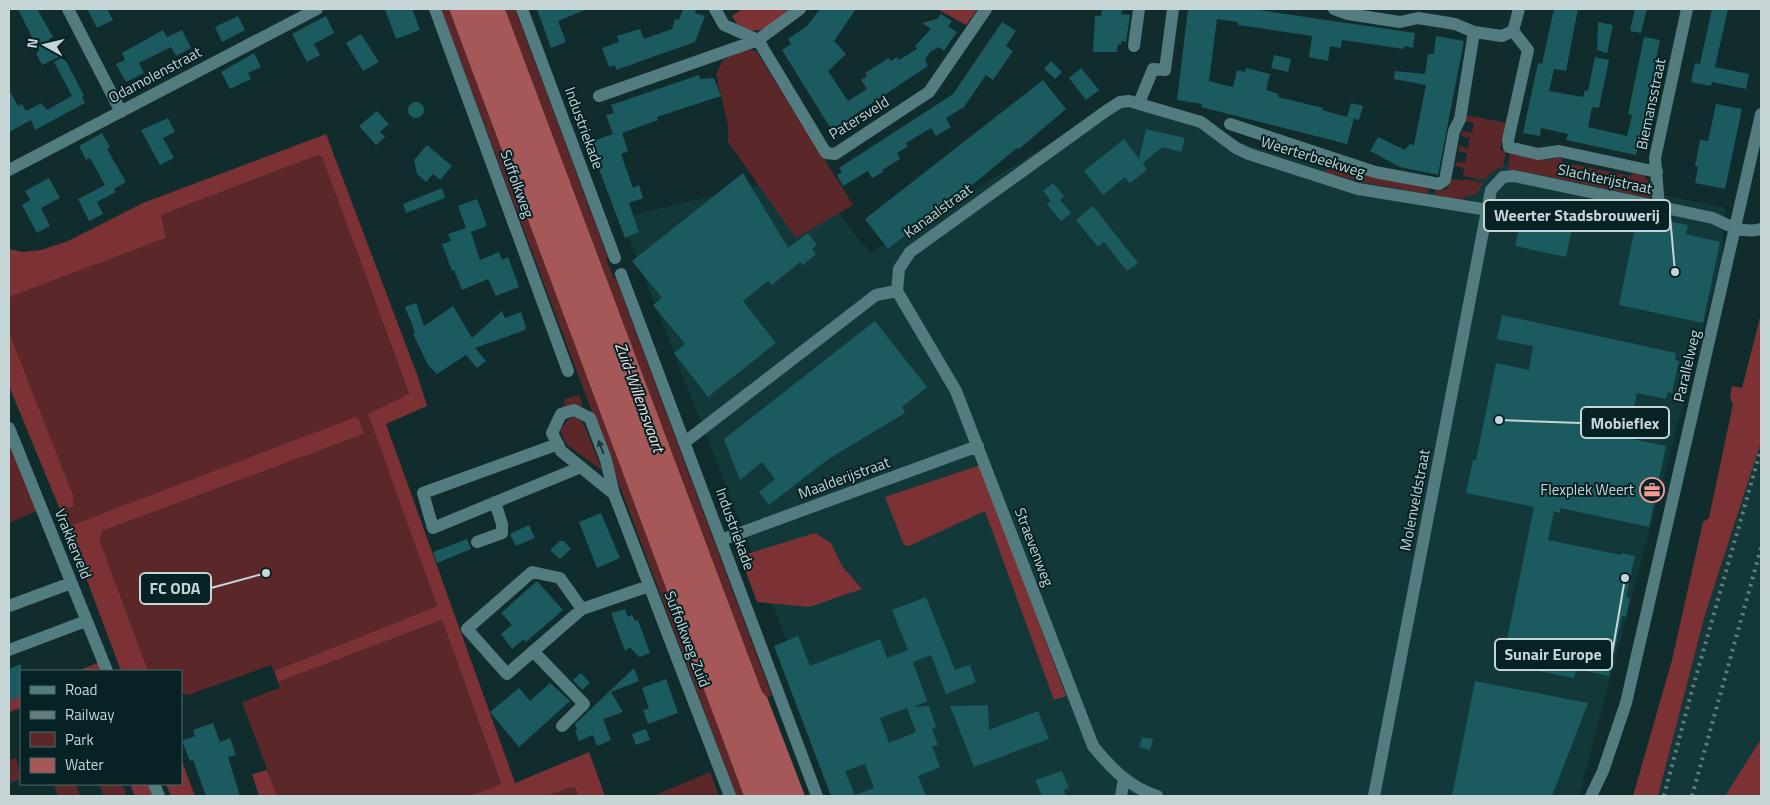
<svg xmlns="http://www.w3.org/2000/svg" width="1770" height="805" viewBox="0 0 1770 805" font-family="'Titillium Web',sans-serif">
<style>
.built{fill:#12383a}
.green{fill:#5c2729}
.forest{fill:#7c3134}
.water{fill:#a65758}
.building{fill:#1b5a5e;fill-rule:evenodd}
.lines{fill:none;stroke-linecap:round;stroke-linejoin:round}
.minor{stroke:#527c7f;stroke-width:12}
.rail{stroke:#677c7d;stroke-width:4;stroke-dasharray:2.5 5;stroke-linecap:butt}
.oneway{fill:#1a383b}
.labels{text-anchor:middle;stroke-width:4;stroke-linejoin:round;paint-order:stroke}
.street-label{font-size:15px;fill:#c6d5d6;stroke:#072224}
.poi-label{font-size:15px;fill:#c6d5d6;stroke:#072224;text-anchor:end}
.water-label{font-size:16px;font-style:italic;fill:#f4dcdb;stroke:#072224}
.leader{fill:none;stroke:#c6d5d6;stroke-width:2}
.callout-dot{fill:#c6d5d6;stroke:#072224;stroke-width:2}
.callout{fill:#072224;stroke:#c6d5d6;stroke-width:2}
.callout-label{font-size:16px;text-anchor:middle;font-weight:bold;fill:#c6d5d6}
</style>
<rect width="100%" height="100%" fill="#112c2d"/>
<path class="built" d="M1122 100 1248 145 1355 177 1453 196 1497 161 1725 208 1722 257 1579 796H842L825 738 621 218 812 172 852 231 870 253Z
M1761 442V740L1725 796H1658L1705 615Z"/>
<path class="green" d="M441 9H449L745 796H736Z
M505 9H515L608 258 606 259 614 279H616L772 696 767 697 762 692Z
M747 48 757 52 853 205 796 238 728 142V125L716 74 723 60Z
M1466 115 1506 123 1500 150 1506 151 1503 167 1493 171 1485 180 1463 176 1464 168 1455 166 1456 162 1465 163 1467 153 1458 151 1459 146 1468 148 1470 138 1461 136 1462 131 1472 133 1474 123 1465 121Z
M1510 152 1547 160 1560 157 1563 162 1630 176 1634 173 1643 174 1652 186 1651 198 1517 170H1508Z
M318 155 322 157 409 395 368 414 437 606 274 671 271 665 188 695 181 693V671H148L100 541 102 531 364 434 359 419 356 418 67 527 61 513 73 507V495L9 332V297L166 238 161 215Z
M1339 164 1377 177 1429 189 1428 194 1361 182 1325 172 1327 166 1333 168Z
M1453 179 1464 181 1465 179 1483 183 1477 194 1465 196 1464 200 1434 195 1435 190C1449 192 1446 187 1453 179Z
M579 395 583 407 571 405 564 407 565 399Z
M574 417 579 419 584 425 603 471 566 444 560 430 569 419Z
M9 440 43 508 9 523Z
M442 620 501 785 470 796H277L242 702 280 688 278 682Z
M16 758 21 779 9 783V760Z
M710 772 719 796H653Z
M60 784H76L80 796H58L54 786Z
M99 784H122L127 796H104Z
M572 787H575L578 796H546Z"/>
<path class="forest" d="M742 9H789C770 26 767 34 740 29L732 16Z
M937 9H978L966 25Z
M326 134 418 377 427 406 386 424 515 783 589 752 605 796H578L575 787H572L546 796H470L501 784 442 620 278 682 274 671 437 606 368 414 409 394 322 157 318 155 161 215 166 238 9 297V249L23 252 41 250 68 241 143 203Z
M1761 314V442L1705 615 1658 796H1633L1672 660 1703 522 1709 518 1733 404 1730 398 1732 386 1742 388Z
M9 332 73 495V507L61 512 9 386Z
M356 417 359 419 364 434 102 531 100 541 148 671H121L67 527Z
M980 465 1066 696 1054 700 985 511 909 546 904 545 885 497Z
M815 533 831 543 842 566 862 589 809 607 757 602 740 556Z
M103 661 107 671H77Z
M21 694V708L9 712V699Z
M1761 740V796H1725L1756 747Z
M181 759 195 796H171L166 784H181Z
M267 770 277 796H259L252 774Z
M130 784H150L155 796H135Z"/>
<path class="water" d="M449 9H505L762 692 767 697 805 796H744Z"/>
<path class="building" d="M18 9H37L53 37 49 39 59 57 42 65 36 53 39 51Z
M87 9H107L113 20 97 28Z
M385 9H412L420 30 396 39Z
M537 9H587L558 21 566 42 551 48Z
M683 9H696L695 13 705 16 695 42 616 70 615 65 609 67 602 48 619 42 617 36 640 29 644 39 672 29 675 19 679 20Z
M820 9H856L834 41 846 54 828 71 848 101 867 89 861 80 867 76 865 73 889 58 891 61 897 57 899 60 917 49 915 46 931 29 922 23 937 19 941 14 952 21 948 26 957 32 944 51 939 47 930 52 925 60 928 66 851 117 854 122 843 129 840 124 831 129 782 50 791 44 788 39 807 26Z
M1102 9H1122L1121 14 1130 15 1126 42 1121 41V45L1118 44 1117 52H1093L1095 16H1101Z
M1188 9H1252L1415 33 1413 48 1405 46 1404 49 1342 40 1341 48 1330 46 1328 61 1309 57 1312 36 1238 25V22L1217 19 1209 81 1233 87 1237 70 1245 72 1246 68 1270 74 1266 90 1279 94 1278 97 1323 108 1322 110 1354 119 1347 144 1201 107 1202 104 1177 100Z
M1554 9H1578L1566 71 1554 69 1549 91 1583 97 1585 90 1588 91 1595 57 1609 60 1599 108 1592 107 1588 127 1627 136 1632 115 1628 114 1644 37 1660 40 1645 113H1647L1642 141 1639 140 1636 155 1566 140 1568 134 1541 128 1540 136 1523 133 1538 63 1542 64Z
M1635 9H1647L1641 33 1630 31Z
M1712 9H1728L1715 67 1749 74 1746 89 1712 82 1711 86 1691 82 1695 63 1700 64Z
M238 16 245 30 222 42 215 27Z
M326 16 334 33 314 44 320 55 307 62 292 34Z
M1002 22 1016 31 1006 46 1013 51 993 80 986 75 964 107 946 118 951 127 936 136 931 128 906 143 908 146 897 153 900 159 882 170 883 172 872 178 868 171 843 186 837 175 842 172 839 168 953 94Z
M1598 22 1613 25 1607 53 1597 50Z
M163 30 167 37 182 30 191 48 176 56 171 47 139 63 144 73 126 82 116 64 125 60 122 53Z
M361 34 379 62 363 71 346 43Z
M1436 36 1464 41 1438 175 1400 167 1370 151 1378 137 1405 150 1410 144 1414 145 1426 85 1394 79 1395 71 1425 74 1428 54H1434Z
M254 53 261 67 248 73 251 79 230 89 221 72Z
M1274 55 1291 59 1288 72 1271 68Z
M64 57 84 96 82 97 85 103 35 130 31 120 9 132V90L18 106 22 104 26 111 41 103 47 110 72 96 54 62Z
M1051 61 1062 72 1055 79 1044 69Z
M1081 68 1099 90 1086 100 1069 78Z
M699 75 700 79 714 78 721 96 657 117 658 120 622 133 628 151 621 154 633 188 639 185 643 198 629 203 639 232 625 238 599 169 603 167 593 141 613 134 606 115 614 113 611 105Z
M1043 80 1066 109 1019 149 1017 148 938 213 936 211 888 249 865 219Z
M408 110a8 8 0 1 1 16 0a8 8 0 1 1-16 0Z
M1351 103 1363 106 1359 120 1347 117Z
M1716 104 1742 109 1725 189 1695 183 1698 167 1695 166 1700 140 1708 141Z
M377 111 389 124 380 132 385 137 376 145 359 126Z
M168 118 175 132 163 138 174 158 160 165 141 130Z
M1146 129 1185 138 1181 152 1162 147 1143 163 1147 170 1130 183 1125 177 1103 195 1084 171 1124 139 1139 159Z
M102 133 110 147 107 149 126 182 114 189 116 192 97 202 103 214 89 221 78 199 105 185 90 158 86 160 79 146Z
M427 145 452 166 440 180 433 174 426 182 417 174 414 160Z
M743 173 788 248 808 233 817 245 812 249 816 254 803 265 800 262 772 285 768 281 743 301 776 343 708 397 674 353 685 344 653 305 662 298 632 261Z
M49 178 60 198 41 208 50 226 37 233 22 205 30 200 25 191Z
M1053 183 1064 196 1060 200 1071 213 1061 221 1047 204 1051 201 1043 191Z
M442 188 445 198 406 213 403 204Z
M477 199 487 226 471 232 480 260 499 252 502 260 508 257 519 287 496 296 488 279 462 290 454 270 452 271 442 244 451 241 448 234 466 228 458 206Z
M1525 199 1576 210 1566 257 1515 246Z
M1093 206 1138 263 1127 271 1104 242 1098 247 1076 220Z
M1657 219 1688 225 1686 234 1720 242 1703 323 1619 305 1636 222 1656 226Z
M416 303 424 326 453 306 472 338 502 311 505 318 521 312 526 327 525 330 475 348 486 361 477 368 466 355 437 374 428 365 413 334 415 332 405 307Z
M1502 315 1676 353 1675 360 1679 361 1672 393 1668 392 1666 399 1637 393 1634 408 1622 406 1614 410 1609 434 1666 446 1649 527 1560 508V513L1554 511 1548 540 1621 555 1622 553 1635 556 1626 597 1630 598 1626 617 1622 616 1609 676 1576 669 1574 678 1502 664 1534 507 1466 493 1473 460H1476L1496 363 1529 370 1533 346 1497 339Z
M875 321 927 387 902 407 905 413 827 460 769 505 759 492 775 479 762 462 740 480 724 439Z
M601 513 620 558 597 568 579 522Z
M529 525 535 538 516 546 510 534Z
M467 539 471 549 437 563 433 552Z
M560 541H564L571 549 560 559 550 550Z
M537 581 563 610 526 642 524 639 512 649 501 634 512 625 501 613Z
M926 597 955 670 970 665 976 682 946 694 931 655 913 662 927 701 913 707 929 706 936 727 932 729 938 745 932 746 940 767 918 776 926 796H831L774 646 798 636 810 666 880 639 887 658 908 650 892 610ZM907 708 916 732 889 743 880 718ZM865 764 874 788 855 795 845 771Z
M625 609 628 617 632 615 635 621 638 620 650 653 639 657 630 647 625 651 611 613Z
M21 664V696L9 701V669Z
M634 668 639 681 611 692 623 712 603 719 611 740 597 746 593 735 579 741 575 731 577 730 575 724Z
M581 673 590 683 582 690 573 680Z
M666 679 678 713 648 724 643 710 649 708 642 688Z
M1475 681 1588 703 1552 796H1452Z
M550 683 570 701 519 747 490 712 519 688 530 701Z
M988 705 989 730 1038 711 1049 739 974 767 950 706Z
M213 723 220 742 230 738 236 755 228 757 240 796H206L193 760 190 761 182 741 195 736 193 730Z
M646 729 650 740 636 745 632 734Z
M1142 737 1153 739 1150 750 1139 747Z
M1062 771 1069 788 1064 790 1066 796H1042L1035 780Z"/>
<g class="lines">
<path class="minor" d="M68 9 121 112
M435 9 568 371
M522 9 615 258
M715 9 724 25 758 40 826 153 835 154 929 92 986 9
M1334 9 1348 14 1400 22 1418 18 1455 24 1474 32 1502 36 1513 31
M1519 9 1513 31 1528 50 1508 140 1509 147 1538 154 1559 151 1657 172
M1134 46 1139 9
M599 96 758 40 800 9
M1139 103 1153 69 1165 70 1173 9
M1230 124 1375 172 1439 184 1445 180 1454 131 1460 119 1474 32
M9 170 317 9
M1659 207 1655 158 1687 9
M621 274 817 796
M897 291 899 269 910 252 1106 111 1120 102 1129 101 1201 122 1236 148 1249 154 1358 189 1488 210
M897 291 956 391 1093 746C1111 768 1129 787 1157 796
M9 428 107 671
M685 442 876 295 897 291
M558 444 423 493 433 528 581 467
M614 494 561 451 552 433 561 414 574 410 590 418 606 460 614 494 730 796
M721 540 978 446
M477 542 502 533V524L495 502
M9 606 71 583
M582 609 560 578 532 572 467 629 507 674 582 609 649 586
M9 650 86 621
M533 651 584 704 562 726
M154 784 159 796
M1121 796 1124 779
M1374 796 1491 190 1503 177 1514 176 1713 218C1729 226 1743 234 1761 229
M1591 796 1603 771 1626 703 1761 114"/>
<path class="rail" d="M1664 796 1691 694 1761 449
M1692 796 1761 548"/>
</g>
<defs><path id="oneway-solid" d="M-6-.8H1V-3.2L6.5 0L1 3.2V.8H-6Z" transform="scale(1.25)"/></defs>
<use class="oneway" href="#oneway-solid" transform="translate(601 447) rotate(-111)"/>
<defs>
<symbol id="office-ring" viewBox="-11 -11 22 22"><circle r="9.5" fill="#072224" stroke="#f59b9a" stroke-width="1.5"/><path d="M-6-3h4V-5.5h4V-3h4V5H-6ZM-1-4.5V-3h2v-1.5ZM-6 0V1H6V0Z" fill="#f59b9a"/></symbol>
</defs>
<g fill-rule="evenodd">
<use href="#office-ring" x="1638" y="476" width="28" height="28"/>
</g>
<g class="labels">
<g class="street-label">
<text transform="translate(155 75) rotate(-28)" y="5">Odamolenstraat</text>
<text transform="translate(1651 104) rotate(-78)" y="5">Biemansstraat</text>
<text transform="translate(859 118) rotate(-32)" y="5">Patersveld</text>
<text transform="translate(584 128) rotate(70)" y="5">Industriekade</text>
<text transform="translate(1313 157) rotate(17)" y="5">Weerterbeekweg</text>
<text transform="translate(1605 179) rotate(12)" y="5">Slachterijstraat</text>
<text transform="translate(517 184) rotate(70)" y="5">Suffolkweg</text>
<text transform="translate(938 211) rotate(-36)" y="5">Kanaalstraat</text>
<text transform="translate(1687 366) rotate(-77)" y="5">Parallelweg</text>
<text transform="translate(844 478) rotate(-20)" y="5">Maalderijstraat</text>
<text transform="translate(1415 500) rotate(-79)" y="5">Molenveldstraat</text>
<text transform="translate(735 529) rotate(70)" y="5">Industriekade</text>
<text transform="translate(73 544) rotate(68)" y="5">Vrakkerveld</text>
<text transform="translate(1034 547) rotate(69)" y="5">Straevenweg</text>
<text transform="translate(687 639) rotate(69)" y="5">Suffolkweg Zuid</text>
</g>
<g class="poi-label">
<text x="1634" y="495">Flexplek Weert</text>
</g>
<g class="water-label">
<text transform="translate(640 397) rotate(70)" y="6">Zuid-Willemsvaart</text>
</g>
</g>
<path class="leader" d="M1675 272L1670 216M1499 420L1581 423M266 573L211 588M1625 578L1612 654"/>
<g class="callout-dot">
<circle cx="1675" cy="272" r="5"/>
<circle cx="1499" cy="420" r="5"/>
<circle cx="266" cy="573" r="5"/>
<circle cx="1625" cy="578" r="5"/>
</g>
<g class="callout">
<rect x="1484" y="200" width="186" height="31" rx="5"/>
<rect x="1581" y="407" width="88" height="31" rx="5"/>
<rect x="140" y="573" width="71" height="31" rx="5"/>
<rect x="1495" y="639" width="117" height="31" rx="5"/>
</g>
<g class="callout-label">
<text x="1577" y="221">Weerter Stadsbrouwerij</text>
<text x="1625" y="429">Mobieflex</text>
<text x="175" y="594">FC ODA</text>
<text x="1553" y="660">Sunair Europe</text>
</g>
<rect width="1770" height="805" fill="none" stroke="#c6d5d6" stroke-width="20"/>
<rect x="20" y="670" width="162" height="115" fill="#072224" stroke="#536a6b"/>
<rect x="30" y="686" width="25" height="8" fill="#527c7f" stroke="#536a6b"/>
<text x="65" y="695" font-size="15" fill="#c6d5d6">Road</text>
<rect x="30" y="711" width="25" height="8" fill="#677c7d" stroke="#536a6b"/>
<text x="65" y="720" font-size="15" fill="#c6d5d6">Railway</text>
<rect x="30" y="732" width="25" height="15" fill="#5c2729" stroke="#536a6b"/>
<text x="65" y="745" font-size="15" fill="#c6d5d6">Park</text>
<rect x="30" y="758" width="25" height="15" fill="#a65758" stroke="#536a6b"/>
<text x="65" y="770" font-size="15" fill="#c6d5d6">Water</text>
<g transform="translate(45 45) rotate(278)" stroke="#072224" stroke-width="4" paint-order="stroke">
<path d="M0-4L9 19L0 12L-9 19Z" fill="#c6d5d6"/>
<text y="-8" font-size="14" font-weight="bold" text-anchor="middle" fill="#c6d5d6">N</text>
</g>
</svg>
